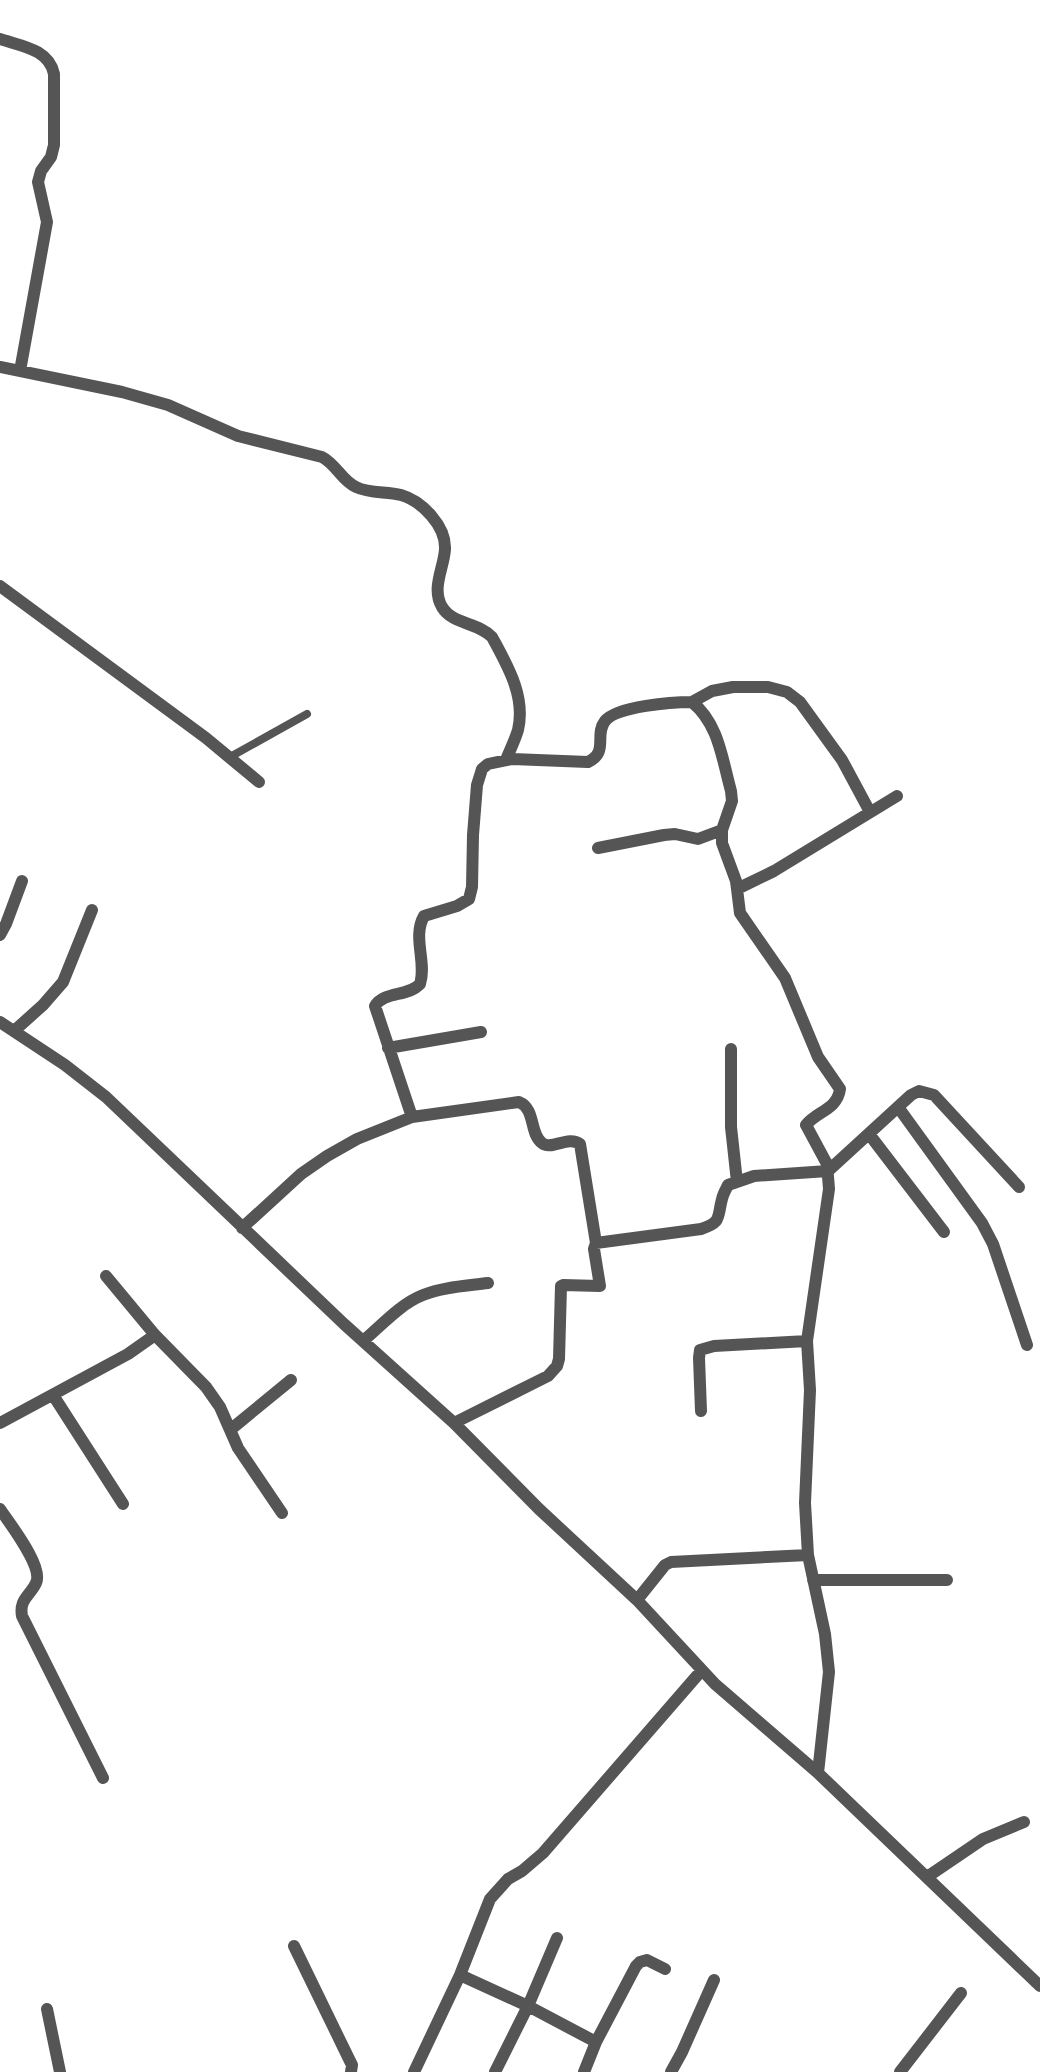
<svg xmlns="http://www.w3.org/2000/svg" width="1040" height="2072" viewBox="0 0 1040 2072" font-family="'Source Sans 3',sans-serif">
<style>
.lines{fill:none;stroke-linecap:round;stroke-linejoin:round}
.service{stroke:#555;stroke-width:8}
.minor{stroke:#555;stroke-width:12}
</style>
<rect width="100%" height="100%" fill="#fff"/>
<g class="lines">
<path class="service" d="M230 757 307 714"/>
<path class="minor" d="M0 39C21 46 49 49 54 74V145L51 157 41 171 38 182 47 222 20 371
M0 367 122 392 168 405 238 436 322 457C336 464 342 481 356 487 370 494 387 491 401 495 422 501 446 526 445 549 444 568 431 588 442 607 453 625 478 622 492 637 507 665 526 696 518 730 515 740 510 750 506 760
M0 586 206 738 259 782
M692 702 712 691 733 687H768L787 692 800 702 842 760 870 812
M598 848 664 835 675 834 698 839 722 830
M737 889 774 871 897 796
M0 935 6 924 22 881
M0 1022 65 1065 106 1097 344 1324 454 1423 539 1509 637 1600 715 1684 818 1773 1040 1986
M14 1031 43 1005 63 982 92 910
M388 1048 481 1032
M731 1049V1127L737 1182
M898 1107 982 1223 993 1244 1027 1345
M412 1117 375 1006C384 991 408 997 420 984 427 962 412 937 424 916L457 906 469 899 472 887 473 835 477 785 482 769 488 764 512 759 588 762C609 752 594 735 605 721 617 706 673 702 692 702 719 724 722 759 731 791L732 801 722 830V843L736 881 740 913 785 978 818 1057 840 1089C837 1110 817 1111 806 1125L827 1164 829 1189 807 1341 810 1390 805 1503 808 1555 825 1634 829 1672 818 1773
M869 1134 944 1232
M242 1228 301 1174 327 1156 357 1139 412 1117 519 1102C536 1109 529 1133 542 1143 551 1151 568 1135 580 1144L596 1243
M106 1276 155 1335 206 1387 220 1407 238 1448 282 1513
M363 1341C381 1326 400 1304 423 1295 443 1287 466 1286 488 1283
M53 1395 123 1504
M701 1411 699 1358 700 1350 714 1346 807 1341
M0 1423 128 1354 155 1335
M454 1423 548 1376 557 1366 559 1359 561 1286 563 1285 600 1286 594 1249 596 1243 701 1229C722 1222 717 1218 722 1199 723 1194 726 1189 728 1185L754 1176 828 1171 911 1095 919 1091 934 1095 1019 1187
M230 1430 291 1380
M0 1509C10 1524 44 1567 36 1583 30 1596 19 1599 22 1616L103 1778
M813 1580H947
M637 1600 665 1565 671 1562 808 1555
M927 1877 983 1839 1024 1822
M294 1946 349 2059 352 2065 351 2072
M460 1975 528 2006 596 2042
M47 2009 60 2072
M414 2072 460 1975 490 1899 508 1879 522 1871 543 1853 702 1670
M495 2072 528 2006 557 1938
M584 2072 596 2042 636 1966 640 1962 647 1960 665 1969
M671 2072 682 2052 714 1980
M900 2072 961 1993"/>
</g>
</svg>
